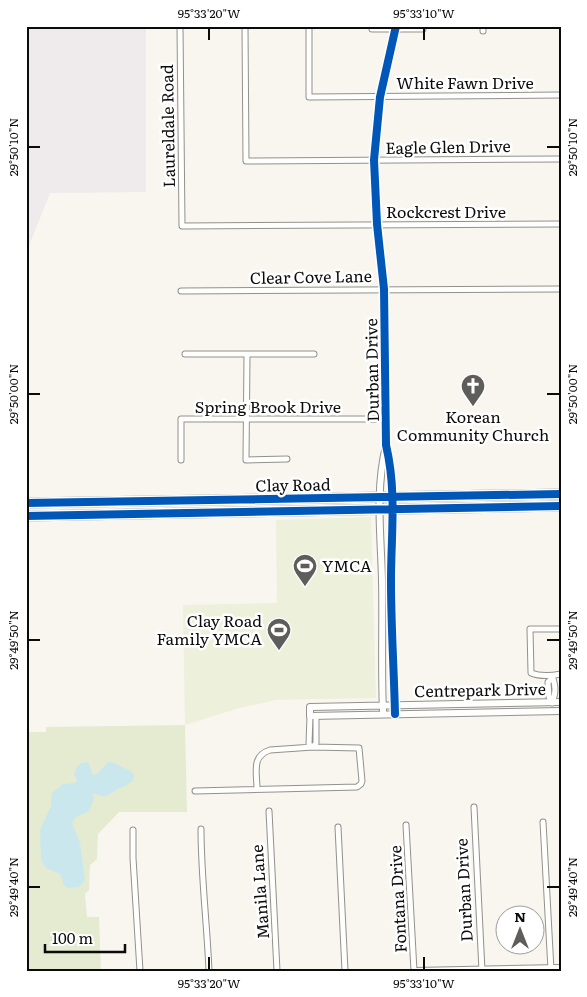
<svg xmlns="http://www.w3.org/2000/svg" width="587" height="997" viewBox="0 0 587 997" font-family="Literata,serif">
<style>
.industrial{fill:#efeaec}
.green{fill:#e5ebd1}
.pitch{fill:#edf0db}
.water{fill:#cae7ee}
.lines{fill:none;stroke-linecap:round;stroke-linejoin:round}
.minor-casing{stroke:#92918e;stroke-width:7}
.tertiary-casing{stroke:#92918e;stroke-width:8}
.primary-casing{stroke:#7f7e7b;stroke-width:11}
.minor{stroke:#fefefd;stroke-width:5}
.tertiary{stroke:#fefefd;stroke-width:6}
.primary{stroke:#e9e3da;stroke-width:9}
.cycleway-casing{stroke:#fff;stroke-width:11}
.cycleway{stroke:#0057b8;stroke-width:8}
.ticks{fill:none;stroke:#0b0b0b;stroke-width:2}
.labels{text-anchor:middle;stroke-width:5;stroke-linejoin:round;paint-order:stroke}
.street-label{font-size:16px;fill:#0b0b0b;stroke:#fff}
.poi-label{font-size:16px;fill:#0b0b0b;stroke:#fff}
.neatline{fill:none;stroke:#0b0b0b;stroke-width:2}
.ticks-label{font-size:12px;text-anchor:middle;fill:#0b0b0b}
</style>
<rect width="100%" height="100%" fill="#f9f6ef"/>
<path class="industrial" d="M26 26H146V192L50 193 26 253Z"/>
<path class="green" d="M185 725 187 812H119L98 834 97 859 90 865 89 890 85 894 87 917H99L101 971H28L26 732H46V727Z"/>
<path class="pitch" d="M371 517 376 698 276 700 236 709 185 725 183 605 277 603 276 520Z"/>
<path class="water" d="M85 762 89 763 93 775 98 773 108 762C115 762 117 765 122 767 146 776 130 784 116 790 113 792 109 795 106 796 101 797 98 795 94 793L92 795 94 799 89 811 75 818 72 823 80 843 85 880 79 887 68 888 64 885 60 874 46 868 41 860 40 830 51 806 52 793 63 784 75 783 77 781 74 774C76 767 78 764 85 762Z"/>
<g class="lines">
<defs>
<path id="minor" d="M180 26 182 226 561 224
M245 26 246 161 561 159
M309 26V97L561 95
M483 26V31
M372 29H423
M181 291 561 289
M185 354H314
M247 355 246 460 287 459
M181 460V419H386
M561 629H530L531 673C541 677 551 676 561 674
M552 676C556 686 556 693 552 703
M552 678 548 682 549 697 552 701
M310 716 309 744 312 747
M313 747 316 743V716
M195 791C249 790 303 788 357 787L361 784 362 781 359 748 313 747 270 750C251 756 257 773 257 789
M474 807 482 971
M269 811 277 971
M543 822 551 970
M406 825 414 971
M338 827 345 971
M201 829C201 876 207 923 209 971
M133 830V858L140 971"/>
<path id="tertiary" d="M561 702 310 707V716L561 711
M383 711C381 667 383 623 382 580 381 535 375 491 386 446
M395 714C394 670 391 626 391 581 391 534 397 492 386 445L384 289 377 224 374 160 380 97 396 26
M415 971 561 968"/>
<path id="primary" d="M26 503 561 494
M26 516 561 506"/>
</defs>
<use href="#minor" class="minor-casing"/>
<use href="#tertiary" class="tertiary-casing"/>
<use href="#primary" class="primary-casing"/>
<use href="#minor" class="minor"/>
<use href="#tertiary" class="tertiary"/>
<use href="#primary" class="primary"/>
<defs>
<path id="cycleway" d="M26 503 561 494
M26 516 561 506
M395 714C394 670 391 626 391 581 391 534 397 492 386 445L384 289 377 224 374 160 380 97 396 26"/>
</defs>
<use href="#cycleway" class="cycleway-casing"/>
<use href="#cycleway" class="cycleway"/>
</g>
<path class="ticks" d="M209 28V40M424 28V40M28 147H40M547 147H560M28 394H40M547 394H560M28 640H40M547 640H560M28 887H40M547 887H560M209 957V970M424 957V970"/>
<defs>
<symbol id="church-pin" viewBox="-11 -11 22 30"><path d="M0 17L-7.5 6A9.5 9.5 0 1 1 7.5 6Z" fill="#5e5d5b" stroke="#fff"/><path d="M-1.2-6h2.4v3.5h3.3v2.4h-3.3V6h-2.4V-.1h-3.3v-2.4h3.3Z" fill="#fff"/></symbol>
<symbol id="stadium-pin" viewBox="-11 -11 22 30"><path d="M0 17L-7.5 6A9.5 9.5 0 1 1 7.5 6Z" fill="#5e5d5b" stroke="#fff"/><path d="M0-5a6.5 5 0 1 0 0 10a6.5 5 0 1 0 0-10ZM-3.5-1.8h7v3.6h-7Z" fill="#fff"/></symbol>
</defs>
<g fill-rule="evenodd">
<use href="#church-pin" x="459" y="372" width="28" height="38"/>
<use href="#stadium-pin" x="291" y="552" width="28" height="38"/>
<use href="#stadium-pin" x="265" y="616" width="28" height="38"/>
</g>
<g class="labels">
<g class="street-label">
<text x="465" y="89">White Fawn Drive</text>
<text transform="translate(168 126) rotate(-91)" y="6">Laureldale Road</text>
<text transform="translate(448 147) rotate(-1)" y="6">Eagle Glen Drive</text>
<text x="446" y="218">Rockcrest Drive</text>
<text transform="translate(311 277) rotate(-1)" y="6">Clear Cove Lane</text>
<text transform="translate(372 370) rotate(-91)" y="6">Durban Drive</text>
<text x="268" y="413">Spring Brook Drive</text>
<text transform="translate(293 485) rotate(-1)" y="6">Clay Road</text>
<text transform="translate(480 690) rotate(-1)" y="6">Centrepark Drive</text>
<text transform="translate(464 890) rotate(-93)" y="6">Durban Drive</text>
<text transform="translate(260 892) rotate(-94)" y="6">Manila Lane</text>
<text transform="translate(398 899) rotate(-93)" y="6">Fontana Drive</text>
</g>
<g class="poi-label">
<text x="473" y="423">Korean<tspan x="473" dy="18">Community Church</tspan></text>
<text x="322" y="572" text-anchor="start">YMCA</text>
<text x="262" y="627" text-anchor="end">Clay Road<tspan x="262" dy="18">Family YMCA</tspan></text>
</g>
</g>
<rect width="587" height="997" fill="none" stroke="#ffffff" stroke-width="55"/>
<g transform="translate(520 930)"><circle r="24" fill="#ffffff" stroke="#9d9d9d"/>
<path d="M0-4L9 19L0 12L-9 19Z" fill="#5e5d5b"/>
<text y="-8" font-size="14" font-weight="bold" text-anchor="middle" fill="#0b0b0b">N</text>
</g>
<path d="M45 944v8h80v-8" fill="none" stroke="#0b0b0b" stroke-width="2.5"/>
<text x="52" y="944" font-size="15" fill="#0b0b0b" stroke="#ffffff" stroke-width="4" paint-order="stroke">100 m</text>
<rect x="28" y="28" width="532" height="942" class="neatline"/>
<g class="ticks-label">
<text x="209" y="18">95°33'20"W</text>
<text x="424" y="18">95°33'10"W</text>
<text transform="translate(14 147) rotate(-90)" y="4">29°50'10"N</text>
<text transform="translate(573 147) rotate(-90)" y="4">29°50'10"N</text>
<text transform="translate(14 394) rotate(-90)" y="4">29°50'00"N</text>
<text transform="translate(573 394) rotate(-90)" y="4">29°50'00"N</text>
<text transform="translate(14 640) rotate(-90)" y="4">29°49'50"N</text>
<text transform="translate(573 640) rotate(-90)" y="4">29°49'50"N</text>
<text transform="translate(14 887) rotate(-90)" y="4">29°49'40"N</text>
<text transform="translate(573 887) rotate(-90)" y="4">29°49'40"N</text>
<text x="209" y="988">95°33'20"W</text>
<text x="424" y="988">95°33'10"W</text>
</g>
</svg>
